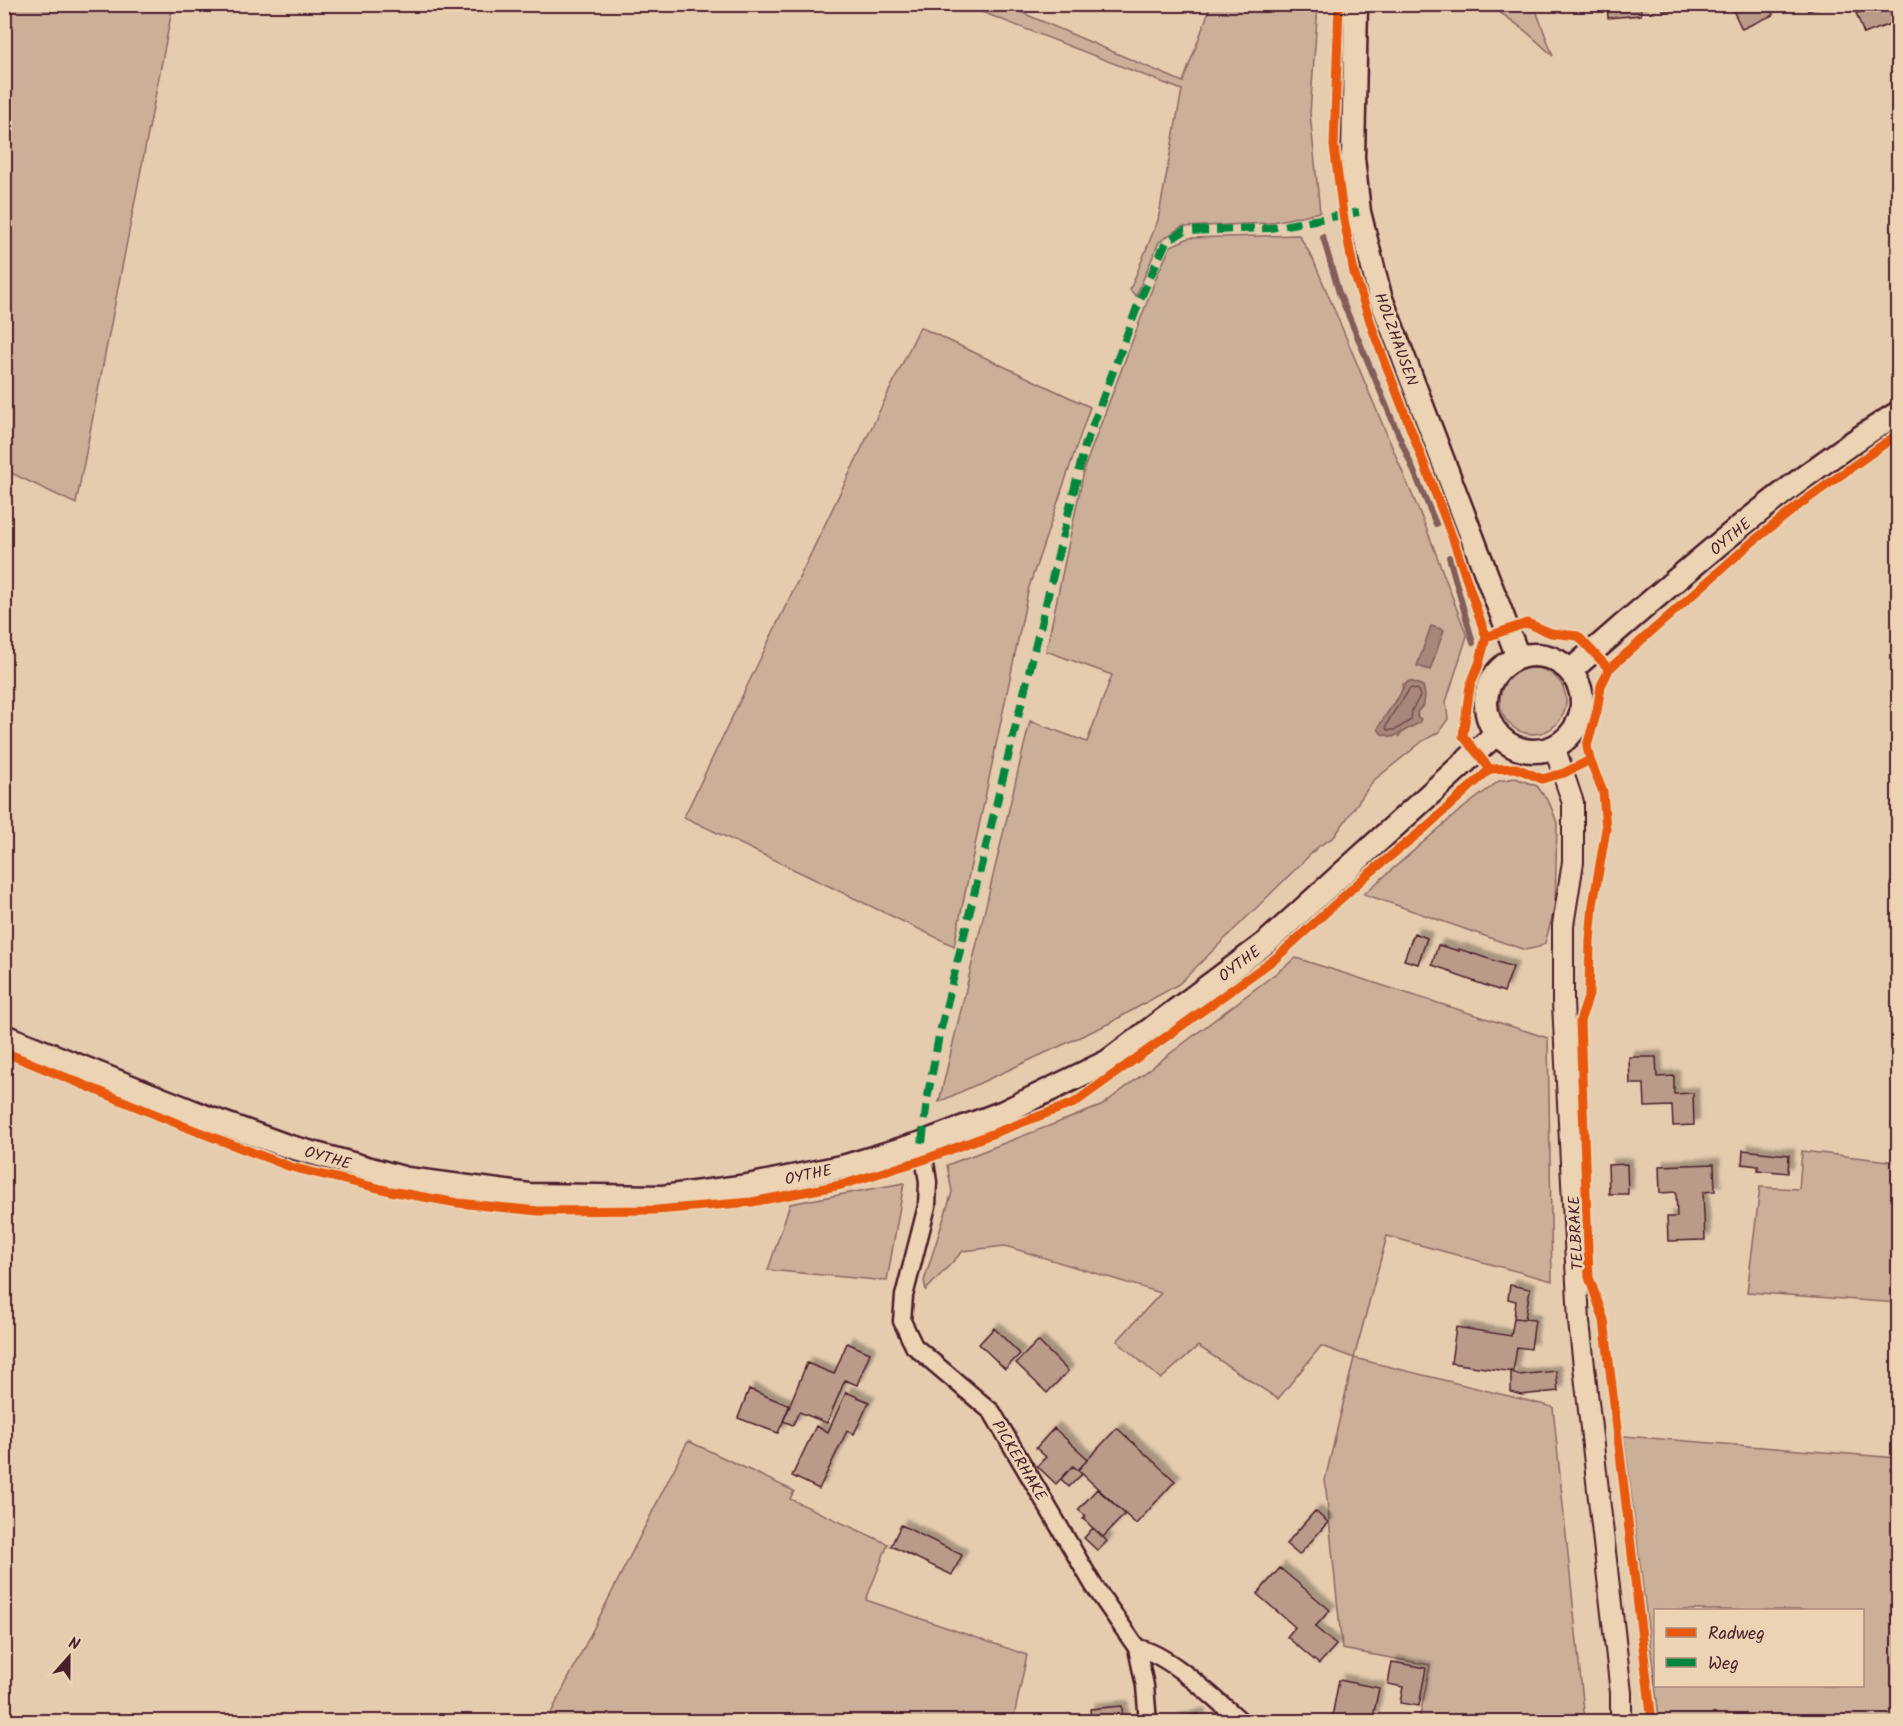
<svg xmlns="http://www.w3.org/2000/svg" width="1903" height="1726" viewBox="0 0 1903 1726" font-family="Kalam,sans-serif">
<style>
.green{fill:#ccaf99;stroke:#8b6762;stroke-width:1.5;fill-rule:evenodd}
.water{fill:#a8877a;stroke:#825d5a;stroke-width:1.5}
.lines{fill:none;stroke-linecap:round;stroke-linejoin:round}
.shore{stroke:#70494b;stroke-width:1.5}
.stream{stroke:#825d5a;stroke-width:6}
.building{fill:#ba9b8a;stroke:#4a1f2b;stroke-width:1.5;filter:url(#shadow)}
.minor-casing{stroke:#4a1f2b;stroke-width:21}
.tertiary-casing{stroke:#4a1f2b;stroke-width:24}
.secondary-casing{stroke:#4a1f2b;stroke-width:27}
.minor{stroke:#ecd3b4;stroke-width:16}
.tertiary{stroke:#ecd3b4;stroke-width:20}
.secondary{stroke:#ecd3b4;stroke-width:22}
.quiet{stroke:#00873e;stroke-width:8;stroke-dasharray:15 8;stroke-linecap:butt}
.cycleway-casing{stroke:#ecd3b4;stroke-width:13}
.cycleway{stroke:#e8590c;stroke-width:9}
.labels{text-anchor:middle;stroke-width:5;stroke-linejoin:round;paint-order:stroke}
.street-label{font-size:16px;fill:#4a1f2b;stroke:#ecd3b4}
</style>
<defs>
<filter id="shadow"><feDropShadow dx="5.5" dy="-5.5" stdDeviation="1.5" flood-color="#0004"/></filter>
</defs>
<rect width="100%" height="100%" fill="#e6ccaf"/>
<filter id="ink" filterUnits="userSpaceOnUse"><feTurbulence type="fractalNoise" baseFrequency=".0167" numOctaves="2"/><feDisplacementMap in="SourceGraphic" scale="12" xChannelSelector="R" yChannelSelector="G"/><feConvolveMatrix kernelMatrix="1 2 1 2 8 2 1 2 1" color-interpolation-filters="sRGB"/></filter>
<g filter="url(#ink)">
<path class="green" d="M5 4 173 5 76 504 5 470Z
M964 5H1004L1183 82 1211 5H1318L1310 113 1320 212 1269 223 1181 227 1159 242 1136 296 1130 290 1158 220 1182 90Z
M1486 5H1534L1553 56C1532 36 1512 18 1486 5Z
M1299 235 1313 259 1427 530 1467 636 1446 702 1448 719 1439 732 1423 741 1373 781 1334 837 1319 846 1179 984 1108 1024 939 1102 1030 721 1087 742 1112 675 1046 651 1085 466 1158 273 1171 246 1189 238ZM1410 681 1423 686 1424 705 1417 712 1419 723 1406 729 1399 736 1390 708 1401 694 1403 684Z
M920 327 1090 407 1029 587 954 946 684 817Z
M1500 701a33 33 0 1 1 66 0a33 33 0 1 1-66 0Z
M1515 778 1537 786 1550 804 1557 823 1555 907 1545 943 1539 947 1525 950 1364 894 1458 812 1499 781Z
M1296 958 1548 1038 1552 1281 1387 1236 1354 1358 1553 1407 1585 1721H1419L1430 1665 1342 1649 1325 1480 1354 1358 1321 1346 1278 1399 1198 1346 1161 1379 1117 1341 1161 1293 1005 1246 963 1251 926 1290 924 1281 952 1192 947 1165 1101 1106Z
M1802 1151 1898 1162V1303L1747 1292 1760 1187 1799 1189Z
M904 1183 887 1281 768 1270 790 1204Z
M1624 1436 1898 1458V1721H1658V1709ZM1656 1610H1862V1686H1656Z
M688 1441 794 1491 790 1499 888 1544 866 1600 1027 1655 1013 1721H547Z"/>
<path class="water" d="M1431 626 1444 630 1430 670 1417 666Z
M1410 681 1423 686C1427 698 1425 703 1417 712V717L1421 719 1419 723 1393 737 1382 734 1378 729C1383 717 1389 710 1397 700 1402 692 1402 685 1410 681Z"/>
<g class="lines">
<path class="shore" d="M1412 688 1418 690 1420 696 1412 710 1411 720 1395 730H1387L1386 727C1390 712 1403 703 1409 689Z"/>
<path class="stream" d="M1323 237 1339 293 1436 524
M1449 557 1473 643"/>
</g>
<path class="building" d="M1607 4H1640L1641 15 1608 18Z
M1660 4H1679L1664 12Z
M1730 4H1768L1773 15 1742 29Z
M1807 4H1821L1822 7 1808 11Z
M1861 4H1895L1898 21 1864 34 1856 13 1863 11Z
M1414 933 1427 938 1418 964 1404 960Z
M1438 945 1459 951V949L1513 967 1504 992 1453 974V972L1432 965Z
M1629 1057H1656L1657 1077 1674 1076V1094L1693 1093 1694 1125 1673 1126 1672 1106 1645 1107 1644 1084H1630Z
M1743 1150 1789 1155 1788 1173 1758 1170V1166L1742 1164Z
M1627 1164 1628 1194H1609L1608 1165Z
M1714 1164 1715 1191 1703 1192 1705 1240 1668 1241 1667 1217H1677L1676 1192 1660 1193 1659 1166Z
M1510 1285 1530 1289 1525 1319 1514 1318 1516 1301 1508 1299Z
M1514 1318 1535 1320 1531 1349 1517 1347 1513 1372 1451 1363 1456 1327 1511 1336Z
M994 1328 1020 1354 1005 1369 979 1344Z
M1038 1341 1068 1371 1047 1393 1016 1363Z
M847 1343 870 1353 857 1385 845 1380 827 1423 799 1412 793 1425 783 1421 807 1363 834 1374Z
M1511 1371 1519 1375 1556 1371 1558 1391 1521 1395 1511 1392Z
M749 1389 790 1406 778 1433 738 1418Z
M846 1392 869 1402 854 1434 847 1431 819 1489 792 1476 816 1426 828 1432Z
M1054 1428 1088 1459 1078 1470 1073 1466 1056 1484 1037 1466 1046 1457 1036 1448Z
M1117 1428 1175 1481 1136 1524 1078 1470Z
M1073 1466 1082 1474 1069 1487 1061 1479Z
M1097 1489 1125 1514 1103 1537 1083 1519 1086 1516 1078 1510Z
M1315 1511 1328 1522 1299 1555 1286 1544Z
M901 1525 962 1555 952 1575 891 1546Z
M1093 1528 1107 1541 1098 1551 1084 1538Z
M1280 1568 1330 1610 1315 1627 1336 1645 1319 1664 1287 1637 1295 1627 1257 1594Z
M1392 1662 1426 1668 1419 1706 1400 1703 1403 1687 1388 1684Z
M1339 1680 1379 1688 1372 1722H1331Z
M1122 1706 1123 1722H1079L1091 1720 1090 1709Z
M1199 1714 1200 1722H1175L1174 1719Z"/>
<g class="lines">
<defs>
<path id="minor" d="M922 1143 928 1182 927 1206 904 1296 902 1321 914 1346 992 1412 1094 1586 1137 1648 1145 1686 1148 1722
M1137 1648C1168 1653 1216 1700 1242 1722"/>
<path id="tertiary" d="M1554 746 1573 803V862L1563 925V1003L1579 1322 1621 1693V1722"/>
<path id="secondary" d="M1356 4 1353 158 1359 212 1380 296 1518 657
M1486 703a48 48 0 1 1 96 0a48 48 0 1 1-96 0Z
M1570 671C1675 581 1780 486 1898 413
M4 1036 206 1117 287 1146 407 1179 529 1195 663 1197 748 1186 846 1166 922 1143 1004 1112 1107 1062 1267 942 1497 733"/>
</defs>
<use href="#minor" class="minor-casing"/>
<use href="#tertiary" class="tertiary-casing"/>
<use href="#secondary" class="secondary-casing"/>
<use href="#minor" class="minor"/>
<use href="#tertiary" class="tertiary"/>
<use href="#secondary" class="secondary"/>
<path class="quiet" d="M922 1143 927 1100 939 1036 1085 446 1141 297 1166 242 1184 231 1270 228 1359 212"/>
<defs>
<path id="cycleway" d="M1339 4 1334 146 1343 214 1354 273 1375 336 1454 542 1486 637
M1590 760 1603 792 1606 829 1593 905 1590 940 1589 995 1580 1021 1589 1277 1604 1320 1652 1722
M1490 769 1463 736 1470 686 1479 664 1486 637 1527 623 1551 633 1578 636 1609 669
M4 1052 186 1127 291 1167 390 1191 458 1203 538 1211 656 1210 752 1202 841 1185 923 1160 1074 1103 1276 958 1366 876 1425 828 1490 769 1516 768 1542 779 1564 773 1590 760 1587 746 1597 711 1601 686 1609 669 1751 543 1803 502 1898 434"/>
</defs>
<use href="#cycleway" class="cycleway-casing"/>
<use href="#cycleway" class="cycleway"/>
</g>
</g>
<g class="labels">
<g class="street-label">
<text transform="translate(1397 339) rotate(70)" y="6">HOLZHAUSEN</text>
<text transform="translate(1730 536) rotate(-40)" y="6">OYTHE</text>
<text transform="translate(1239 963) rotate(-37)" y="6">OYTHE</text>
<text transform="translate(328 1157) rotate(16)" y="6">OYTHE</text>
<text transform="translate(808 1174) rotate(-12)" y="6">OYTHE</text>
<text transform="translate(1575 1233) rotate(-93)" y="6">TELBRAKE</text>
<text transform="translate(1020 1460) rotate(59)" y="6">PICKERHAKE</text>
</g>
</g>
<rect width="1903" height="1726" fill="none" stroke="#ecd3b4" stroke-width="24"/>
<rect x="12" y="12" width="1879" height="1702" fill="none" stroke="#4a1f2b" stroke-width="2" filter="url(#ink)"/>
<rect x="1654" y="1609" width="210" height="78" fill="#ecd3b4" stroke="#ab8b7d" stroke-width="1.5"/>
<rect x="1666" y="1628" width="30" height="9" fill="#e8590c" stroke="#ab8b7d" stroke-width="1.5"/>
<text x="1708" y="1639" font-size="18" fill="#4a1f2b">Radweg</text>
<rect x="1666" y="1658" width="30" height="9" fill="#00873e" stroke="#ab8b7d" stroke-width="1.5"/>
<text x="1708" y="1669" font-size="18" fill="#4a1f2b">Weg</text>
<g transform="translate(69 1657) rotate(21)" stroke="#ecd3b4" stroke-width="4.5" paint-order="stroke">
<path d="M0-4.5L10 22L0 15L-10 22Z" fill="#4a1f2b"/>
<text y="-9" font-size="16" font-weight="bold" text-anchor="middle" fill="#4a1f2b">N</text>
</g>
</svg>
